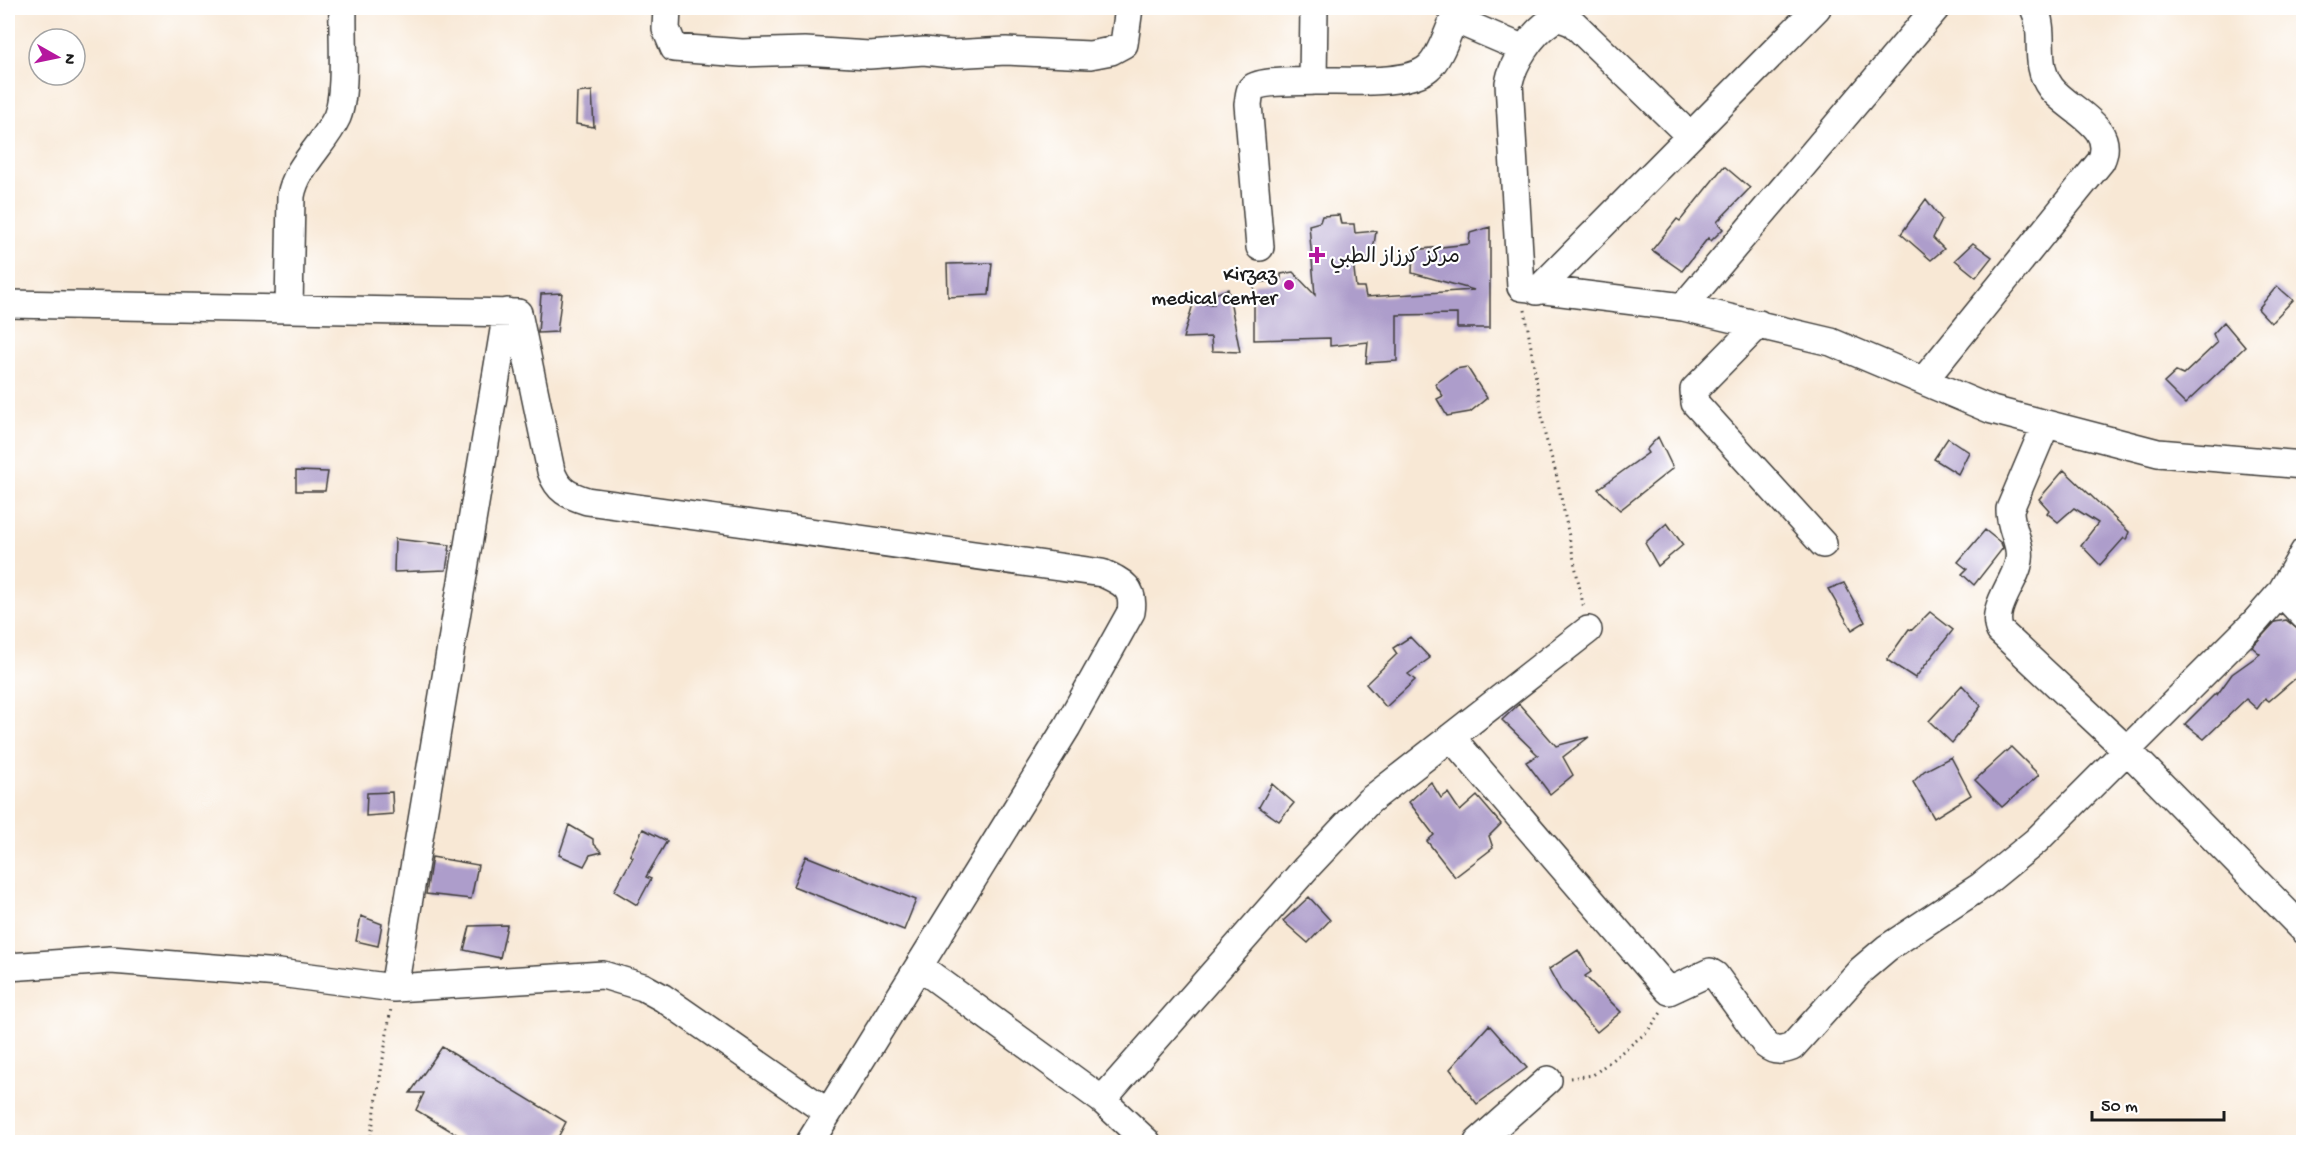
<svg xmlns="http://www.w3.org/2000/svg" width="2311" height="1150" viewBox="0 0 2311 1150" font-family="'Gochi Hand','Playpen Sans Arabic',sans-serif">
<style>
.building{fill:#ad9dcb}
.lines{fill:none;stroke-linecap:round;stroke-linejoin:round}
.minor-casing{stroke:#3d3b38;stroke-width:30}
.path{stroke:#3d3b38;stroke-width:3;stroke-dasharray:1.5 4.5;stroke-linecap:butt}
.minor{stroke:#fff;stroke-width:27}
.poi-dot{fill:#b5179e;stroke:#fff;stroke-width:2}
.labels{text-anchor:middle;stroke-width:4.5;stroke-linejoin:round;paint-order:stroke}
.poi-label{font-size:21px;fill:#1c1c1c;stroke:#fff;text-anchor:start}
</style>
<rect width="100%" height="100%" fill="#fff"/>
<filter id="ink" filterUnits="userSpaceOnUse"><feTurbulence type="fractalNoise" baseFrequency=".0167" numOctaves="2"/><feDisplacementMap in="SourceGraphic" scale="12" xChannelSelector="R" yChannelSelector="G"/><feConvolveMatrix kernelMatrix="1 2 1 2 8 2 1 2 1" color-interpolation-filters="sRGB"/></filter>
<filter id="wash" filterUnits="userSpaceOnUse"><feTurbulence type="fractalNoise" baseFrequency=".008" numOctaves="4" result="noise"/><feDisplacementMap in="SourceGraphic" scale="24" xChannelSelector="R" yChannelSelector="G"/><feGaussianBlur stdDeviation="1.35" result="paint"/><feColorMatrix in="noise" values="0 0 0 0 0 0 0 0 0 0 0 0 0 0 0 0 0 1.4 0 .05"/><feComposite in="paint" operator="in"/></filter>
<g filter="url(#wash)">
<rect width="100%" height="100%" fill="#f8e8d5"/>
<g id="blocks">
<path class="building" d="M592 91 594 127 576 124 577 93Z
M1724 166 1750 188 1717 222 1723 229 1711 241 1708 238 1682 271 1652 250 1677 219 1680 221Z
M1926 199 1942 220 1933 238 1944 249 1931 260 1901 234Z
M1339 215 1341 224H1354L1355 233 1376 231 1372 258 1353 260 1356 287H1364L1366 297 1474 290 1412 273 1413 250 1469 244 1470 233 1490 227V328H1457V314L1397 315V361L1366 363 1368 342 1330 346V338L1254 340V283L1281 280V274L1293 272 1315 295 1309 225 1320 222 1322 216Z
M1973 243 1992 257 1976 277 1955 260Z
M992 263 989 295 948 297 947 264Z
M2277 286 2293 300 2271 323 2258 309Z
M1228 289 1240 352 1212 351 1211 337 1183 338 1193 304H1214L1215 294Z
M562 293 557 332 538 333 541 294Z
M2224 322 2245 347 2185 404 2164 383 2176 372 2183 375 2217 343 2213 334Z
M1467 367 1487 398 1470 412 1447 416 1437 399 1443 396 1435 384 1456 369Z
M1658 437 1673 468 1620 510 1598 489 1648 453 1646 450Z
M1948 438 1969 452 1958 474 1934 459Z
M2064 470 2129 532 2126 540 2124 538 2100 565 2081 545 2098 523 2074 508 2058 522 2047 513 2049 510 2039 499Z
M296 471 328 472 325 491H296Z
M1667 523 1683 545 1658 566 1645 543Z
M1985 530 2001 543 2003 548 1974 585 1962 574 1967 569 1958 562Z
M395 539 450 545 446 570 394 572Z
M1844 583 1865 622 1852 630 1828 589Z
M1930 612 1953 630 1915 678 1887 660 1909 629 1912 630Z
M2286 620 2304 634V671L2269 701 2265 698 2257 709 2246 699 2204 739 2185 724 2216 693 2217 695 2232 674 2260 654 2252 647 2275 622Z
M1410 637 1430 658 1408 674 1415 680 1386 707 1366 684 1397 654 1393 648Z
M1962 685 1981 706 1952 743 1929 721Z
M1519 704 1556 746 1589 737 1563 757 1573 775 1550 794 1526 762 1538 755 1502 720Z
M2011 747 2039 775 2002 807 1975 780Z
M1951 757 1971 795 1934 818 1913 782 1924 771Z
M1431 782 1441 798 1448 793 1460 811 1477 796 1501 824 1489 836 1493 848 1455 877 1427 841 1434 835 1409 802Z
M1272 784 1294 803 1279 821 1259 807Z
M392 792 393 814 366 816 367 793Z
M569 825 593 839V843L602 852 590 855 584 866 559 855Z
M643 829 667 841 646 877 651 879 637 905 614 891 633 857 630 855Z
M806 856 916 900 904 930 793 886Z
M432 857 478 865 471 899 426 894Z
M1309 897 1330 920 1308 943 1283 921Z
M361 916 382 924 378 946 356 941Z
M507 925 500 958 464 950 470 926Z
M1578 950 1591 972 1585 976 1621 1012 1597 1032 1561 991 1549 969Z
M1489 1025 1527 1068 1477 1104 1450 1069Z
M442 1047 566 1122 555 1143H471L416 1110 424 1093H410Z"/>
</g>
</g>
<g filter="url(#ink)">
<use href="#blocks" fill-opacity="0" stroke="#3d3b38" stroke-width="1.5"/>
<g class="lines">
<defs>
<path id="minor" d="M667 8 666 29 674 48 742 53 805 51 869 55 924 51 951 54 1006 51 1090 55 1111 51 1124 44 1129 8
M1462 8 1454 19 1524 49
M1313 81C1341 80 1407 86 1428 68 1440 58 1447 34 1454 19
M1689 135 1573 23C1566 20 1558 16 1551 21 1532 33 1513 62 1509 83L1521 287 1683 307 1831 342 1992 410 2158 453 2304 465
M1260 247 1248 104C1249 99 1249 93 1251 89 1258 80 1301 82 1313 81L1314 8
M1537 291 1817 8
M8 304 518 313 551 471C558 491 568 495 587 501L1102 573C1122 582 1135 587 1131 612L1067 727 810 1142
M1683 307 1936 8
M289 309 291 196C296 166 324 145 337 117 347 94 342 35 343 8
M1759 324 1694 390 1695 403 1823 544
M1924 380 2101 161C2117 126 2069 111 2051 88 2032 63 2047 33 2034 8
M2046 424 2010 509C2009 529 2024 545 2018 565 2013 585 1990 610 2000 631L2128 751 2304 930
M2281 592 2304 616
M1451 737 1669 991 1710 972 1715 975 1766 1045C1775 1052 1781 1051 1792 1047L1861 970 1887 948 1981 886 2036 841 2254 623 2281 592 2304 552
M8 967 111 960 279 973 394 988 603 975 643 987 663 998 827 1112
M920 967 1102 1100 1147 1142
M394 988 507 312
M1102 1100 1306 868 1369 801 1588 630
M1478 1142 1548 1080"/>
</defs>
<use href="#minor" class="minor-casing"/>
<path class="path" d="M1525 310 1545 435 1556 473 1584 609
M1570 1078 1593 1075 1647 1032 1663 1010
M370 1142 391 1008"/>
<use href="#minor" class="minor"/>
</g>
</g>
<g class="poi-dot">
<path d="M1314 246h6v6h6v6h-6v6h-6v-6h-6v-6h6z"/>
<circle cx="1289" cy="285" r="6"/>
</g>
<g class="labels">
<g class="poi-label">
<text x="1330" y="262">مركز كرزاز الطبي</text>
<text x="1277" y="280" text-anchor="end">Kirzaz<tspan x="1277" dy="24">medical center</tspan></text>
</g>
</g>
<rect width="2311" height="1150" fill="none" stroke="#fff" stroke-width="30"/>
<g transform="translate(57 57) rotate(99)"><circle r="28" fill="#ffffff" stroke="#a4a4a4" stroke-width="1.5"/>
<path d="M0-4.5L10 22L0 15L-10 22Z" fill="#b5179e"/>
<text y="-9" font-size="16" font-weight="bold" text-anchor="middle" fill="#1c1c1c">N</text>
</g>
<path d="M2092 1111v9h132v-9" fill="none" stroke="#1c1c1c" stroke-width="3"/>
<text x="2101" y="1111" font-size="18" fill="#1c1c1c" stroke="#ffffff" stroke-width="4.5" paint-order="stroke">50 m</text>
</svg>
